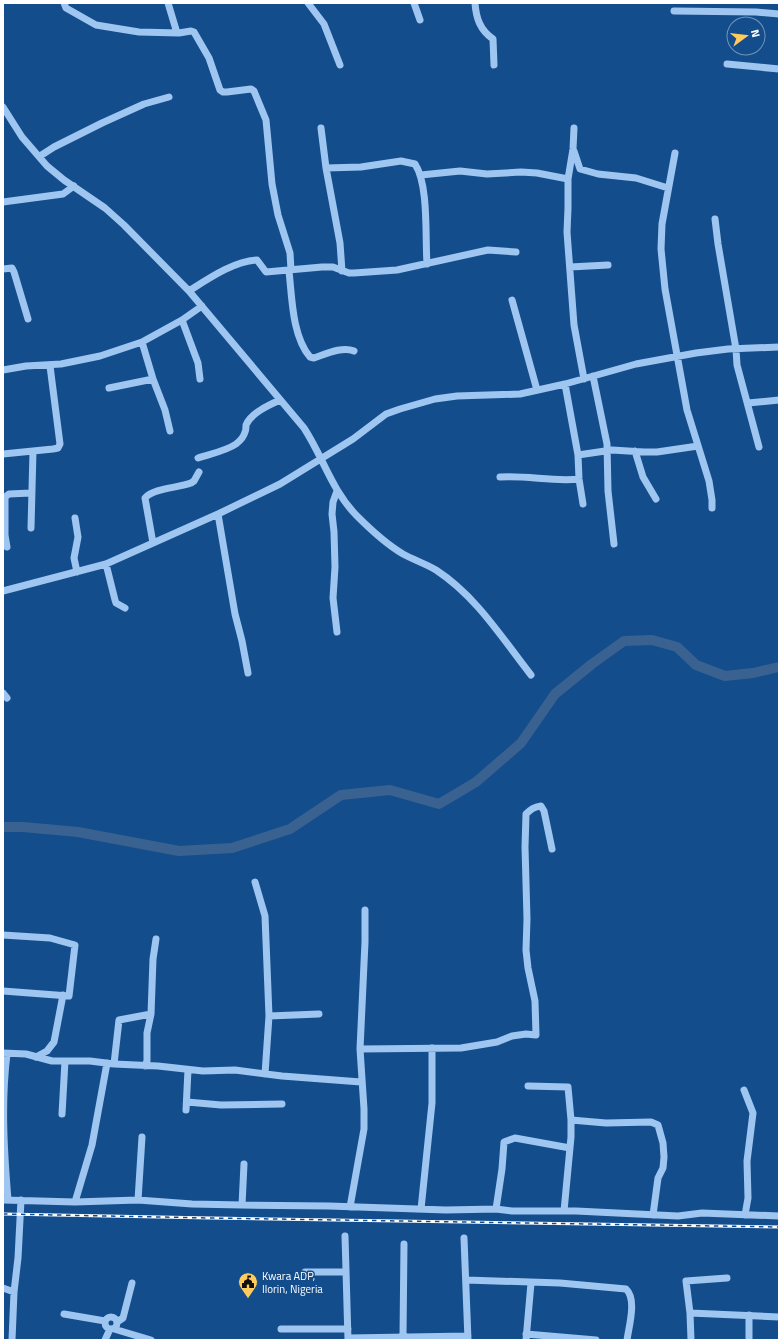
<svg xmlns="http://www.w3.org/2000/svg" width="782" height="1343" viewBox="0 0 782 1343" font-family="'Titillium Web',sans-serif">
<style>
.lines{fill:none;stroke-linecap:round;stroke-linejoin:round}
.river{stroke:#396291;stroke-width:10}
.minor{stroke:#9ec6f0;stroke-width:7}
.rail-casing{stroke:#fff;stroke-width:3}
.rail{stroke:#144d8c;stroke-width:1.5;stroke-dasharray:4.5;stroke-linecap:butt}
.labels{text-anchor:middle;stroke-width:3;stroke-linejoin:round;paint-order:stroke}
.poi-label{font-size:11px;fill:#fff;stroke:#144d8c;text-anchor:start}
</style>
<rect width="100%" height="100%" fill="#144d8c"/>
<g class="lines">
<path class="river" d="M3 827H23L78 832 179 851 232 848 290 829 341 795 390 790 439 804 476 782 521 743 555 694 592 664 624 641 652 640 677 647 696 665 725 676 753 673 779 667"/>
<path class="minor" d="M64 3 66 8 96 25 139 32 179 33 191 31 194 32 209 58 220 90 223 92H227L251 89 254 91 266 120 272 184 278 215 290 253 291 270
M168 3 177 33
M308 3 324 24 340 65
M414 3 420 20
M475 3C476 18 480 30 493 39L494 65
M674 11 756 12 779 14
M727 64 779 69
M3 107 22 137 47 166 64 180 105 208 124 225 189 291 304 428C323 457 332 491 357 516 371 530 386 544 403 554 414 560 426 564 436 570 476 596 502 638 531 675
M321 128 326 168 340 243 342 271
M574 128 573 149 568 179V208L567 232 574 325 584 379
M574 151 580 169 598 174 636 178 668 188
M675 153 662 224 661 249 665 289 687 410 709 481 712 500V508
M40 156 54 147 102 123 144 104 169 97
M326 168 361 167 401 161 415 164C429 185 425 238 427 264
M421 175 460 171 487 174 521 172 537 173 568 179
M3 202 63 194 74 186
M715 219 718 244 736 349 737 365 759 447
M570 267 608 265
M3 269 12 268 14 272 28 319
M289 271C292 297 292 336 310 357L314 358C326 354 342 346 354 351
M189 291C208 279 234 261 257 260L266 272 322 267H333L349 273H354L397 270 488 250 516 252
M512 300 537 390
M182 320 198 363 200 379
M142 342 153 379 165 410 170 431
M3 370 26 366 61 364 100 356 142 342 182 320 202 306
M593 376 607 444 608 491 614 544
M565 384 578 455 579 479 583 504
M109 388 153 379
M748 403 779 400
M635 451 643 477 656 499
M3 454 53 449 58 448 60 444 50 366
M578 455 612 450 644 452H657L698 446
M198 458C210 454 226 451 236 444 240 441 244 436 245 432 246 431 246 426 246 425 251 413 269 405 280 400
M500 477C527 475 553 482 579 479
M218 514 235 614 242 641 248 673
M75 518 78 537 74 558 77 572
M31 528 33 451
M153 543 145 498C154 488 178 488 191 483L194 481 199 472
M7 547 5 535V497L9 494 31 493
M106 564 115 600 116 603 125 608
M3 591 106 564 218 514 280 484 353 439 386 414 400 409 435 399 457 396 520 394 565 384 636 364 696 353 728 349 779 347
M337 632 333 598 335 567 334 532 332 514 333 502 337 491
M3 693 7 698
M255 882 265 916 269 1016 265 1074
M3 935 50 938 75 945 69 996 3 991
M269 1016 319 1014
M360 1049 461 1048 497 1042 512 1036 526 1034 536 1035 535 1001 528 968 526 950 527 919 525 847 526 814C531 809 534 807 541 806L544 811 552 849
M3 1053 26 1054 52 1061H90L114 1064 158 1066 203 1071 235 1070 282 1076 361 1082
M7 1054C1 1102 4 1151 8 1200
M36 1057 47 1051 54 1042 63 995
M114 1064 119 1020 151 1014
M145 1066 147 1061V1033L151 1014 153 959 156 939
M528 1086 568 1087 571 1120V1137L564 1211
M744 1090 753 1113 747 1161 748 1198 745 1215
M187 1102 221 1105 282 1104
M186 1110 188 1070
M62 1114 65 1061
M571 1120 606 1123 651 1122 658 1125 663 1143 664 1157 663 1168 658 1178 653 1215
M3 1200 75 1202 138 1200 192 1204 242 1205 329 1206 446 1210 496 1209 512 1211H576L678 1216 702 1213 779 1216
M138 1200 142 1137
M75 1202 92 1145 107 1063
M242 1205 244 1164
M350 1207 364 1129V1109L360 1049 365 942V910
M421 1209 432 1103V1048
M496 1209 502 1169 504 1142 515 1138 570 1148
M345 1236 348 1340
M464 1238 468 1340
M305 1272H346
M466 1280 560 1283 626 1289C637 1299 629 1326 627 1340
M3 1288 14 1292
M690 1313 779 1317
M64 1314 105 1321
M749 1315V1340
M105 1323a6 6 0 1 1 12 0a6 6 0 1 1-12 0Z
M117 1322 123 1318 132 1283
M114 1329 151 1340
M281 1329H348
M526 1334 596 1340
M403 1336 404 1244
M348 1338 468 1336
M12 1340 14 1292 18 1258 21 1200
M105 1340 110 1329
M526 1340 531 1283
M691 1340 690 1313 686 1281 727 1278"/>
<defs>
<path id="rail" d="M3 1214 211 1218 779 1227"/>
</defs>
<use href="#rail" class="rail-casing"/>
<use href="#rail" class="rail"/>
</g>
<defs>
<symbol id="civic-pin" viewBox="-11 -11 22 30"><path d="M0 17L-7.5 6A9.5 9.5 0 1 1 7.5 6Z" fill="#ffcb5d" stroke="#144d8c"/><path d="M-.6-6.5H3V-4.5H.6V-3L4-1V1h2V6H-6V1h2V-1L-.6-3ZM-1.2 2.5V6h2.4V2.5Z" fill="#111"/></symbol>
</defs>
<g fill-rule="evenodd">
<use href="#civic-pin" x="237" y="1271" width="22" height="30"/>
</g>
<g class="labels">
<g class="poi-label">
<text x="262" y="1280">Kwara ADP,<tspan x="262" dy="13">Ilorin, Nigeria</tspan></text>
</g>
</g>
<rect width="782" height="1343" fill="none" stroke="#ffffff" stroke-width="8"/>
<g transform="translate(746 36) rotate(75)"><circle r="19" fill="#144d8c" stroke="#7294ba"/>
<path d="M0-3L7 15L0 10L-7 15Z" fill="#ffcb5d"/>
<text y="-6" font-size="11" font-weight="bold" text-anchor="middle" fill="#ffffff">N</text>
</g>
</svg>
